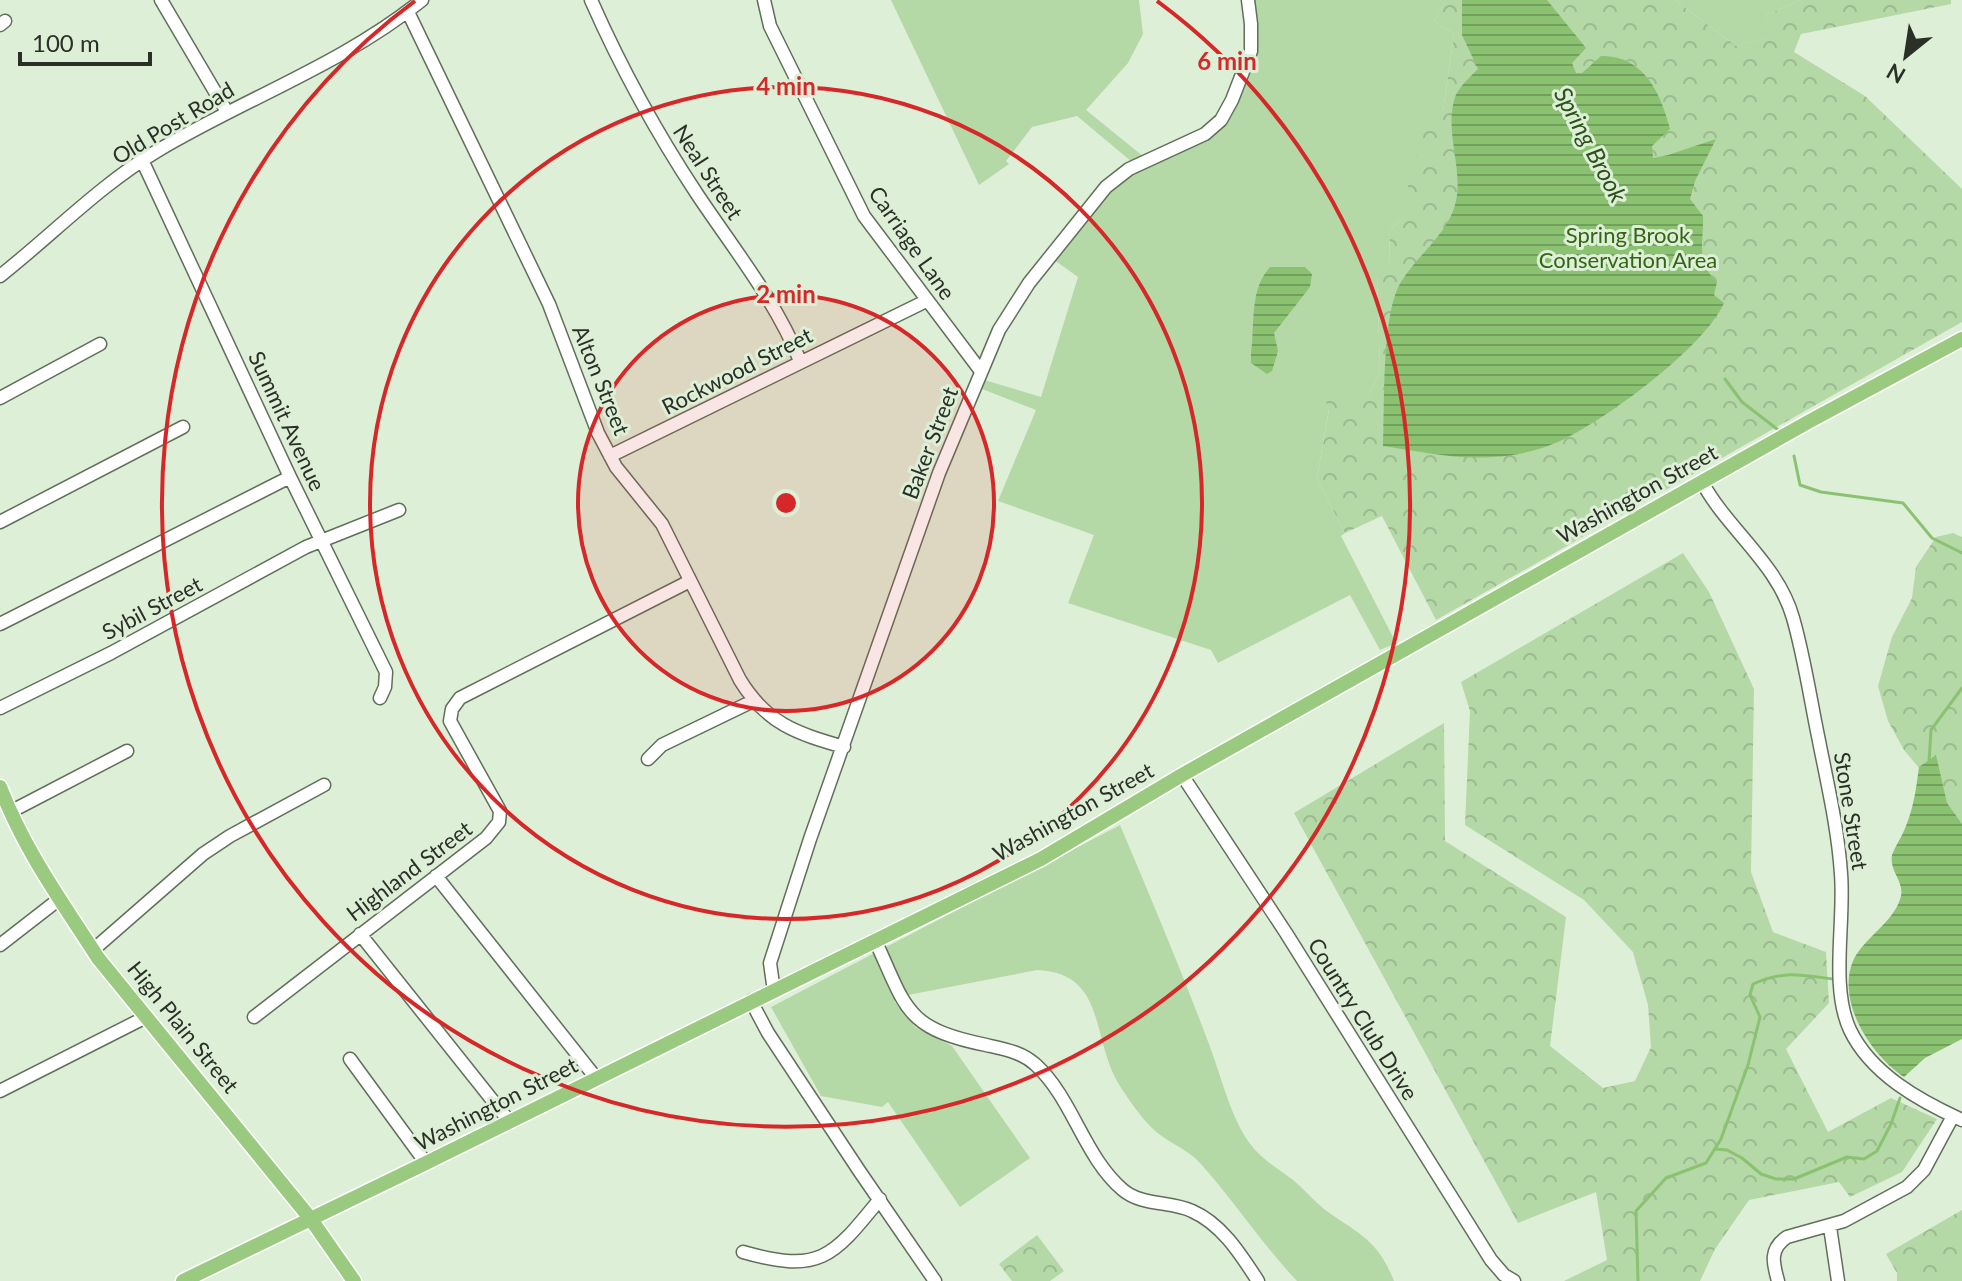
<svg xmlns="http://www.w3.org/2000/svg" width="1962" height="1281" viewBox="0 0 1962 1281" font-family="Lato,sans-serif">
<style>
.grass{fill:#b4d8a6}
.forest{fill:url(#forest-crowns)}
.water{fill:url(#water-rules)}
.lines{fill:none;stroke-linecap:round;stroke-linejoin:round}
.stream{stroke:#8bc272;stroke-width:3}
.minor-casing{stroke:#616f5a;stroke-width:15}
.major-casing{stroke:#fff;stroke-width:17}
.minor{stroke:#fff;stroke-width:12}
.major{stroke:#9aca7f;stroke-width:14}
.ring{fill:none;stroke:#d62828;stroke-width:4}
.labels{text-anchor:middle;stroke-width:6;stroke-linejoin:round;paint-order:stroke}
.street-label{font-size:22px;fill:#2a3027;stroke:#deefd7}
.park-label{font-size:22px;fill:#336515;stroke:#deefd7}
.water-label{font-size:24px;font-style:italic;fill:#2d511b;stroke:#deefd7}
.centre{fill:#d62828;stroke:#deefd7;stroke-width:4}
.ring-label{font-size:24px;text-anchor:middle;font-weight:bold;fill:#d62828;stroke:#deefd7;stroke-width:6;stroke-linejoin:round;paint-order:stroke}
</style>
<defs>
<pattern id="forest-crowns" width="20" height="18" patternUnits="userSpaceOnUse" patternTransform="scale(2)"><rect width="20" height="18" fill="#b4d8a6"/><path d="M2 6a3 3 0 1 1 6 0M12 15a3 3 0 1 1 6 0" fill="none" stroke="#9bba8f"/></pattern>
<pattern id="water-rules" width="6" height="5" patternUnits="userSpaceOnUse" patternTransform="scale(2)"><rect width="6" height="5" fill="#8bc272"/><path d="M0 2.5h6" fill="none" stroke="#729e5e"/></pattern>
</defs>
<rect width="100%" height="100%" fill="#deefd7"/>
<path class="grass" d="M891 0H1139L1143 34 1128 63 1086 110 1144 157 1132 162 1077 116 1032 127 1006 161 1009 164 979 185Z
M1248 0H1446L1434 21 1454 34 1443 111 1398 222 1390 230 1389 268 1377 275 1380 371 1369 395 1329 408 1317 479 1345 533 1341 536 1396 643 1380 650 1350 595 1218 663 1211 650 1068 603 1094 535 998 501 1036 410 977 387 981 379 1041 397 1078 277 1050 257 1106 187 1215 127 1248 61Z
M1675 0H1801L1766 15 1770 37 1736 46Z
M1120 825C1150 896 1180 967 1207 1039 1220 1071 1230 1118 1251 1145 1263 1160 1278 1169 1293 1180 1304 1189 1313 1200 1324 1209 1358 1234 1377 1238 1394 1281H1297C1262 1244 1234 1201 1200 1163 1187 1148 1165 1142 1151 1127 1139 1115 1127 1097 1118 1083 1091 1036 1106 973 1037 970L908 995 894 1001 915 1027 952 1046 1030 1158 960 1207 888 1102 882 1107 821 1096 771 1007Z"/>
<path class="forest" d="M1446 0H1675L1736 46 1769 37 1766 15 1801 0H1951V4L1801 34 1794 52 1865 96 1962 189V322L1436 620 1382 516 1345 533 1317 479 1329 409 1325 400 1369 395 1380 371 1377 274 1389 268 1390 230 1398 222 1427 118 1443 111 1454 34 1434 21Z
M1953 533 1962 537V829L1925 775 1904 750 1888 721 1878 686 1892 637 1912 598 1916 567 1936 537Z
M1683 553 1709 592 1754 689 1751 872 1773 932 1826 952 1829 1003 1786 1049 1828 1132 1891 1098 1937 1119 1902 1172 1850 1197 1839 1182 1749 1200 1715 1249 1700 1281H1564L1607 1260 1596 1192 1518 1223 1294 813 1444 723 1445 841 1566 917 1550 1046 1603 1088 1635 1081 1651 1047 1648 1005 1633 952 1584 900 1465 825 1470 711 1461 682Z
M1962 1210V1281H1897V1273L1886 1254Z
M1037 1235 1064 1271 1050 1281H1012L999 1264Z"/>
<path class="water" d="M1462 0H1547L1586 48 1572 63 1576 73H1582L1601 56C1644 55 1661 94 1670 129L1652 146 1653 158 1668 155 1716 139 1695 181 1690 199 1703 216C1704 242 1695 261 1717 282L1714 295 1724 303C1704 348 1603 422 1558 442 1537 451 1514 456 1493 457 1457 460 1418 451 1383 446 1385 407 1381 314 1401 282 1417 255 1449 234 1456 201 1463 167 1444 131 1455 97 1459 87 1470 77 1478 69L1462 35Z
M1270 267H1305L1312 274 1310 287 1274 333 1278 351 1272 371 1267 374 1251 363V354C1255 325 1249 290 1270 267Z
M1936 755 1947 803 1962 824V1039L1925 1058 1904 1077C1871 1055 1836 1002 1853 961 1864 937 1895 922 1901 896 1904 881 1889 871 1892 855 1895 847 1899 841 1903 833 1913 812 1916 790 1919 767Z"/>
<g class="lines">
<path class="stream" d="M1725 379 1742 402 1777 429
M1794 456 1800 485 1821 492 1903 503 1932 538 1962 553
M1929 762 1931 730 1962 688
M1715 1149 1727 1150 1742 1158 1761 1174 1776 1179H1794L1847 1157 1864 1159 1877 1151 1891 1124 1900 1098
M1638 1281 1636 1211 1666 1178 1706 1163 1721 1139 1748 1065 1760 1017 1750 995 1753 984C1784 970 1800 975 1833 979"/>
<defs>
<path id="minor" d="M161 0 227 112
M591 0C621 68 656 132 697 194 733 248 776 301 800 361
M764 0 770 26 864 216 980 370
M408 12 549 304 598 433 616 467 662 524 740 680C767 724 796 733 844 747
M0 25 5 21
M142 160 290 477 386 672 385 687 380 698
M0 276C52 235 100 185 157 151 244 99 343 64 422 0
M0 398 100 344
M610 456 926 301
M1702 482C1728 530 1778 564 1793 618 1804 656 1810 697 1818 736 1827 782 1838 828 1841 874 1845 923 1830 987 1850 1030 1871 1074 1920 1101 1962 1120
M0 522 183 427
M0 624 290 477
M0 708 111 653 306 547 399 510
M648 759 662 745 753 701
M1182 775 1286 933 1491 1260 1504 1275 1514 1281
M10 812 127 751
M436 876 596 1078
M360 934 509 1121
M875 940C907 1009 904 1028 986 1045 1004 1049 1022 1052 1036 1065 1073 1099 1084 1157 1123 1190 1142 1206 1171 1201 1192 1211 1222 1224 1241 1255 1258 1281
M0 945 58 900
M93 950 203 854 230 836 324 785
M774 991 770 963 810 839 939 473 999 330 1029 283 1106 187 1129 169 1205 134 1221 120 1232 100 1251 51V24L1248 0
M751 1001 768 1033 860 1172 935 1281
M254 1017 486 838 499 822 500 811 450 721 452 709 460 698 690 581
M350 1059 426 1163
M0 1091 146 1017
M1830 1227 1838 1281
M743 1252C820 1274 833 1257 880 1199
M1778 1281C1773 1263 1769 1249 1787 1237L1844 1221 1907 1187 1924 1170 1953 1116"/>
<path id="major" d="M0 787C26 853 60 899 98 958L310 1218 354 1281
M183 1281 426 1163 1041 859 1182 775 1810 421 1962 339"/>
</defs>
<use href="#minor" class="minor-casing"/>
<use href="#major" class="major-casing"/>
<use href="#minor" class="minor"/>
<use href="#major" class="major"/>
</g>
<circle cx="786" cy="503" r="208" fill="#d62828" fill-opacity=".12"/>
<g class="ring">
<circle cx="786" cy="503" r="208"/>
<circle cx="786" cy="503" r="416"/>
<path d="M1157 1A624 624 0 1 1 415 1"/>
</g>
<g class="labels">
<g class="street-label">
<text transform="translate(173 123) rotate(-31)" y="8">Old Post Road</text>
<text transform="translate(708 172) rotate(57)" y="8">Neal Street</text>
<text transform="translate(912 243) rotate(55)" y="8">Carriage Lane</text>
<text transform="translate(737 371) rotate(-27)" y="8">Rockwood Street</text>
<text transform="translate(601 380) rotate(68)" y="8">Alton Street</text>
<text transform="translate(287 421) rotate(65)" y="8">Summit Avenue</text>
<text transform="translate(930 443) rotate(-69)" y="8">Baker Street</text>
<text transform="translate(1637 494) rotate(-29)" y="8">Washington Street</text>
<text transform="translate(152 608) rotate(-28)" y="8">Sybil Street</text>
<text transform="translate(1851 811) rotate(81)" y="8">Stone Street</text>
<text transform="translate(1073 812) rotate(-29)" y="8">Washington Street</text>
<text transform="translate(409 871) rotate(-37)" y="8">Highland Street</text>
<text transform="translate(1363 1019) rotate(58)" y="8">Country Club Drive</text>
<text transform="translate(183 1027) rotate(51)" y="8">High Plain Street</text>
<text transform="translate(496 1104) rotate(-27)" y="8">Washington Street</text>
</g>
<g class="park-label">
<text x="1628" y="243">Spring Brook<tspan x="1628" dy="25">Conservation Area</tspan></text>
</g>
<g class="water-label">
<text transform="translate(1590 145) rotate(62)" y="8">Spring Brook</text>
</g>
</g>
<circle cx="786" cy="503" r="12" class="centre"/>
<g class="ring-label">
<text x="1227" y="70">6 min</text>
<text x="786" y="95">4 min</text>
<text x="786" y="303">2 min</text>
</g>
<g transform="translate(1906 56) rotate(210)" stroke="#deefd7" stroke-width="6" paint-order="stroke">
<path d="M0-6L14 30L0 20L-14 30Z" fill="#2a3027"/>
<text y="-12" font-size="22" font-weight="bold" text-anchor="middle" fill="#2a3027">N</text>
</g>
<path d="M20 52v12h130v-12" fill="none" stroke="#2a3027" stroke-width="4"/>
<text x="32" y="52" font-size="24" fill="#2a3027" stroke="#deefd7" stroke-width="6" paint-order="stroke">100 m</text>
</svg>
